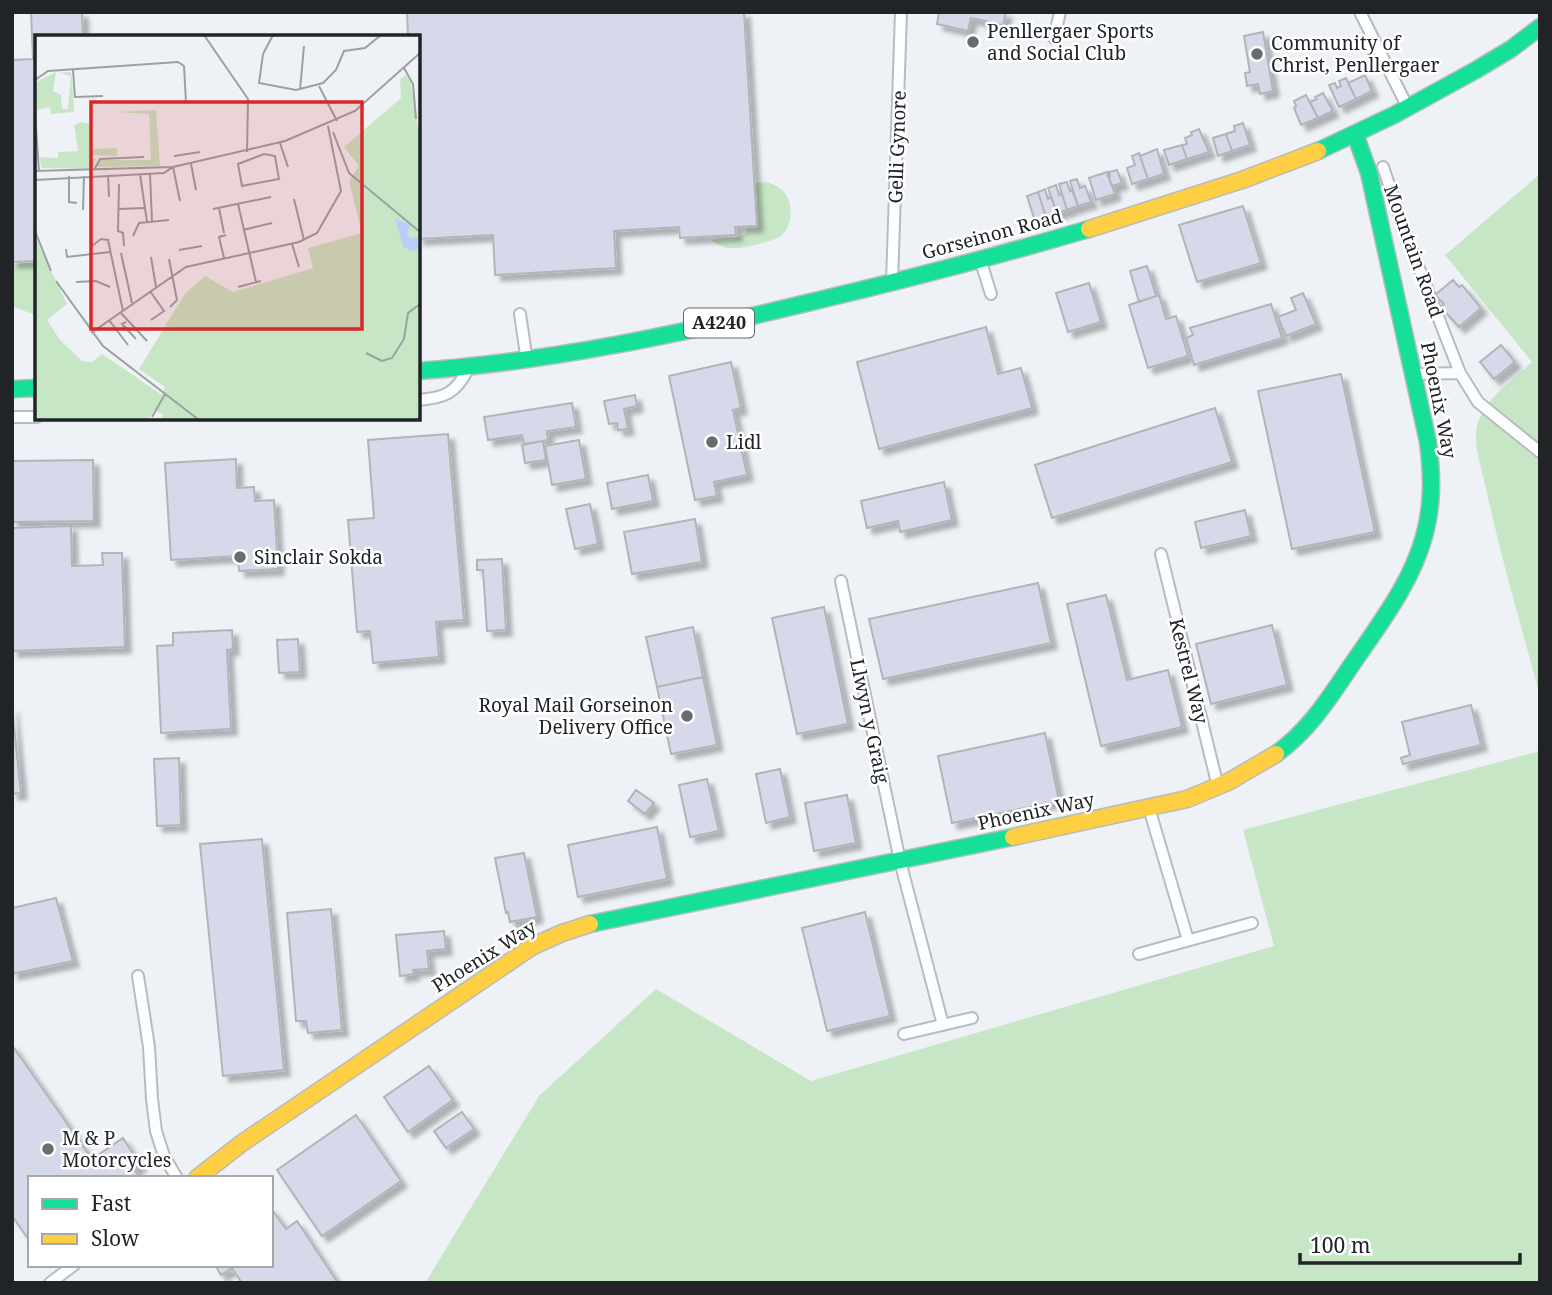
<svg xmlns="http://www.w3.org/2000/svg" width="1552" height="1295" viewBox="0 0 1552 1295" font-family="'Noto Serif',serif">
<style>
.green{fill:#c7e6c6}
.building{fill:#d6d9ea;stroke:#b3b4b8;stroke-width:2;filter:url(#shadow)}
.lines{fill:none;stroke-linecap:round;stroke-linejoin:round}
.street-casing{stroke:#b8bcbe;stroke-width:14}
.fast-casing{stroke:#b8bcbe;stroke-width:19}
.slow-casing{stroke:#b8bcbe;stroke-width:19}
.street{stroke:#fcfdfe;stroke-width:10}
.fast{stroke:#16e098;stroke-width:16}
.slow{stroke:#ffcf43;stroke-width:16}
.poi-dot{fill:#696c6f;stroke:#fff;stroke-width:2.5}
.labels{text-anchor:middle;stroke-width:5;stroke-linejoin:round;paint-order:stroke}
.shield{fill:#fff;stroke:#646668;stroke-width:2}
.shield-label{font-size:18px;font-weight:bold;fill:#212427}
.poi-label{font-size:19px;fill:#212427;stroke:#fff;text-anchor:start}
.street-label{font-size:19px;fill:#212427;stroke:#fff}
.inset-road{fill:none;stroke:#9ca0a3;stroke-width:2}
.view{fill:#d62828;fill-opacity:0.15;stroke:#d62828;stroke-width:3.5}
.inset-edge{fill:none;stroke:#212427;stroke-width:3.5}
</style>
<defs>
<filter id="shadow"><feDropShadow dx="6" dy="6" stdDeviation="2" flood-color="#0004"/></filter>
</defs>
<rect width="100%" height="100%" fill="#eef2f6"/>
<path class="green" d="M1540 174V696C1521 625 1500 555 1485 484 1481 466 1473 444 1477 426 1484 399 1513 380 1532 362L1445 255Z
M768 182C772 184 779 187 782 190 794 200 793 225 782 235 778 239 769 241 762 243 744 248 726 253 711 240L739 237 746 233 754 183Z
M37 263V314L35 315 12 306V264Z
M1540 751V1283H425L539 1096 656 989 811 1081 1274 946 1243 830Z"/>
<path class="building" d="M31 12H82L83 37H37V261L12 262V60L33 59Z
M407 12H744L757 226 735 227 736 235 680 238 679 227 614 231 616 268 495 275 493 235 418 239V37H408Z
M939 12H1006L1003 25 971 18 968 31 937 24Z
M1263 32 1273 91 1260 94 1258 84 1247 86 1245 73 1250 72 1244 36Z
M1365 75 1372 91 1356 99 1348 83Z
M1346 78 1356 99 1339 107 1329 85 1335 83 1337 88 1341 86 1339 81Z
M1323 93 1333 111 1318 118 1310 102 1317 99 1315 97Z
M1306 95 1318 118 1301 125 1294 108 1296 106 1294 101Z
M1243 123 1250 145 1232 151 1226 134 1235 131 1234 126Z
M1199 129 1209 152 1187 159 1182 145 1187 144 1185 138 1192 135 1191 132Z
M1226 134 1232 151 1218 156 1213 138Z
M1182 145 1187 159 1169 165 1164 150Z
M1157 149 1164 174 1148 179 1140 156Z
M1139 153 1148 179 1132 184 1127 168 1135 165 1132 156Z
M1117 170 1122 183 1112 186 1108 176H1110L1109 172Z
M1107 172 1115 194 1096 200 1089 178Z
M1077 179 1080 188 1085 186 1091 202 1078 206 1070 181Z
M1067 182 1070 191 1072 190 1078 206 1067 210 1059 184Z
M1056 185 1059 195 1062 194 1067 210 1057 213 1048 188Z
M1045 189 1048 199 1051 197 1057 213 1046 217 1038 192Z
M1038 192 1046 217 1035 221 1027 196Z
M1243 206 1261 263 1197 282 1179 225Z
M1147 266 1156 296 1139 302 1130 271Z
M1453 280 1459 287 1462 285 1481 308 1459 327 1441 307 1444 304 1435 295Z
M1089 283 1101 322 1068 332 1056 293Z
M1303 293 1316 324 1286 336 1278 317 1296 310 1291 298Z
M1159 295 1166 319 1176 316 1188 356 1148 368 1129 305Z
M1271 304 1282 338 1194 365 1186 338 1193 335 1190 328Z
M986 327 998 374 1021 368 1032 408 879 449 857 362Z
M1501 345 1515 362 1494 379 1480 362Z
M731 362 741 408 733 410 747 475 714 482 717 496 695 500 669 376Z
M1341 374 1375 532 1292 549 1258 391Z
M635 395 637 406 624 409 628 429 618 430 617 423 609 424 604 401Z
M572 403 576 427 547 431 548 440 524 444 522 435 488 440 484 417Z
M1215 408 1232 462 1052 518 1035 465Z
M448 434 464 620 436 622 439 657 373 663 370 631 357 632 348 520 374 518 368 440Z
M579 440 586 479 552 485 545 446Z
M543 441 546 460 525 463 522 445Z
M236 459 237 488 254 487 255 501 274 500 278 569 239 571 238 556 171 560 165 463Z
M93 460 94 521 12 522V461Z
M648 475 653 501 612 509 607 483Z
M944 482 952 520 900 532 898 521 867 528 861 501Z
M590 504 598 544 575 549 566 509Z
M1245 510 1251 536 1201 548 1195 522Z
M695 519 702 562 632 574 624 532Z
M71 526 72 566 103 565 102 553H122L125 647 12 651V528Z
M502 559 506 630 487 631 483 570H477V560Z
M1038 583 1051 643 883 679 869 619Z
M1106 595 1127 680 1168 670 1182 727 1101 746 1067 604Z
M824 607 848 724 797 734 772 618Z
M1272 625 1287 685 1211 704 1196 644Z
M693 627 703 677 657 687 646 637Z
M232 630 233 649 227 650 231 729 161 733 157 646 173 645V633Z
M298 639 300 672 279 673 277 640Z
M703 677 717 745 671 754 657 687Z
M1471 705 1481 745 1403 764 1401 758 1410 755 1402 722Z
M12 707 21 793 12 794Z
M1045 733 1059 801 952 823 938 756Z
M179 758 181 825 157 826 154 759Z
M780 769 790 817 766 823 756 774Z
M707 779 719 831 690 837 679 785Z
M636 790 654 803 645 814 628 801Z
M847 795 856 843 814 851 805 803Z
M657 827 667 879 578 897 568 845Z
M262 839 284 1070 223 1076 200 844Z
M524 853 537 917 510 922 508 912 506 913 495 858Z
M56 898 73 961 12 974V908Z
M331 909 342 1030 308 1033 306 1021H296L287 913Z
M865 912 890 1016 827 1031 802 928Z
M444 931 446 949 427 951 429 969 413 970 414 974 400 976 396 935Z
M12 1045 92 1159 123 1138 140 1165 134 1169 140 1178H30L29 1240 12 1216Z
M429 1066 453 1100 408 1132 384 1097Z
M462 1112 474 1129 446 1148 434 1131Z
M356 1115 401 1181 322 1236 277 1170Z
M271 1208 286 1229 297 1221 338 1283H242L232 1268 221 1275 215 1265H271Z"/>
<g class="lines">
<defs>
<path id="street" d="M1360 12 1408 108
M1054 38 1060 12
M1383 167 1408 240 1460 373 1478 402 1540 452
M980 259 991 294
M892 282 901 12
M520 314 527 361
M1413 374 1460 373
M418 400C445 398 456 393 468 369
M12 417H37
M1161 554 1218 787
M841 581 900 861 943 1025
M1149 808 1188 940
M1139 954 1252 923
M138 976 149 1047 152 1099 156 1131 164 1156 177 1178
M904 1034 972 1018
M50 1283 74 1265"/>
<path id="fast" d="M1318 151 1394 115 1476 70 1511 49 1540 27
M418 371C554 361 679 334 811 302 904 280 997 256 1089 229
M12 389 37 388
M1276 754C1311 729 1331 695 1355 660 1382 621 1413 580 1425 533 1433 502 1432 473 1428 442L1369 173 1355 134
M590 924 1013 837"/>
<path id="slow" d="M1089 229 1242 180 1318 151
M1013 837 1187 799 1228 782 1276 754
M197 1178 242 1143 533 946 562 933 590 924"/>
</defs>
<use href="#street" class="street-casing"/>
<use href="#fast" class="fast-casing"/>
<use href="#slow" class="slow-casing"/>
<use href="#street" class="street"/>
<use href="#fast" class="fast"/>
<use href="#slow" class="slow"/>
</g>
<g class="poi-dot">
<circle cx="973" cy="42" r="7"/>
<circle cx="1257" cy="54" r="7"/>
<circle cx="712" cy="442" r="7"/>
<circle cx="240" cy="557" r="7"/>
<circle cx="687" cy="716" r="7"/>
<circle cx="48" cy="1149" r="7"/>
</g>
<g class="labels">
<rect class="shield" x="684" y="308.5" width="70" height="29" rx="5"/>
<g class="shield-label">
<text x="719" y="329">A4240</text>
</g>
<g class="poi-label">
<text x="987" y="38">Penllergaer Sports<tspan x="987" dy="22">and Social Club</tspan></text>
<text x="1271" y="50">Community of<tspan x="1271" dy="22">Christ, Penllergaer</tspan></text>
<text x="726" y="449">Lidl</text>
<text x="254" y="564">Sinclair Sokda</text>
<text x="673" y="712" text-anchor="end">Royal Mail Gorseinon<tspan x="673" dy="22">Delivery Office</tspan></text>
<text x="62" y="1145">M &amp; P<tspan x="62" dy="22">Motorcycles</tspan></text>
</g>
<g class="street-label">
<text transform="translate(897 147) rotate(-88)" y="7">Gelli Gynore</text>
<text transform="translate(992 234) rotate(-15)" y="7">Gorseinon Road</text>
<text transform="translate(1414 251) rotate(70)" y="7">Mountain Road</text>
<text transform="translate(1439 400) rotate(79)" y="7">Phoenix Way</text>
<text transform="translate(1189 671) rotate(76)" y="7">Kestrel Way</text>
<text transform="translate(870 721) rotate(78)" y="7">Llwyn y Graig</text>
<text transform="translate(1036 811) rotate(-12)" y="7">Phoenix Way</text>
<text transform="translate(484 956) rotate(-32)" y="7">Phoenix Way</text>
</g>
</g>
<g transform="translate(35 35)">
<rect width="385" height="385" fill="#eef2f6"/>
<path d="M35 37 37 41 39 77 16 79 15 72 1 75V47L21 37 18 56 26 60 27 74H33L36 41 24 38ZM371 40 376 47 385 107V385H126L128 380 119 375 113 385H0V202L32 269 12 285 25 305 47 326 57 327 67 319 127 360 130 352 104 334 150 259 170 241 198 257 278 233 273 213 327 198 314 146 324 131 309 112 366 63 365 44ZM121 75 125 131 60 132 65 125H116L114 79 83 77ZM47 87 56 89 55 114 82 113V121L54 120 61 124 57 134 7 133 4 122 23 123V117L43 116 39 90Z" fill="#c7e6c6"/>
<path d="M360 183 375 190 372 198 375 203 383 202 385 213 378 216 368 212Z" fill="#b8cef9"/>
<path class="inset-road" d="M169 0 213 64 212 117M238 0 228 19 224 48 261 55 288 48 301 35 309 16 330 13 346 0M369 33 378 49 381 84M38 35 40 62 68 61M0 45 13 36 143 27 149 31 151 68M284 51 302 86M265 55 269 11M0 77 4 137M298 97 314 138 385 197M245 108 253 132M229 119 240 121 244 144 207 151 203 129ZM139 121 165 117M156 129 161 155M59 135 65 124 109 122M0 136 138 132 250 106 320 76 385 18M115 138 117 187M105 139 112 187M73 140 74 162M34 141V167L42 168M0 145 129 138 138 132 145 166M84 149 83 196 88 198 89 211M259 164 269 205M203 169 221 247M184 173 189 198M83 174 111 173M178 174 236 162M48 175 49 141M208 195 237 188M0 196 16 236M98 201 104 188 134 185M257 209 264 232M57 211 66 204 73 205 88 276M31 214 32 222 75 217M144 215 167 211M86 218 97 268M116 222 121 252M189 223 184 202 191 200M134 224 142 265 135 272M21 246 68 311 164 385M41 247 61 246 75 252M203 252 226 246M115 256 129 276 116 285M85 277 112 306M74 285 93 310M91 287 87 289 101 304M56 298 151 232 264 207 282 198 306 156 293 91M331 318 347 326 357 323 369 304 373 278 385 269M117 382 130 359"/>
<path class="view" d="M56 67H327V294H56Z"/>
<rect width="385" height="385" class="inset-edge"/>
</g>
<rect width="1552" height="1295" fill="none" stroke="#212427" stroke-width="28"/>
<rect x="28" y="1176" width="245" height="91" fill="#ffffff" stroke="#a6a7a9" stroke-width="2"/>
<rect x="42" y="1199" width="35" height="10" fill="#16e098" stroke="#a6a7a9" stroke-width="2"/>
<text x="91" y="1211" font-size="21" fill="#212427">Fast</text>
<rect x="42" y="1234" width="35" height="10" fill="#ffcf43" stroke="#a6a7a9" stroke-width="2"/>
<text x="91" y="1246" font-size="21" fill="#212427">Slow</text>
<path d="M1300 1253v10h220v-10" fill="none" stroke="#212427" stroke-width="3.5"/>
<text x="1310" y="1253" font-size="21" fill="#212427" stroke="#ffffff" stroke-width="5" paint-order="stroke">100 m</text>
</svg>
